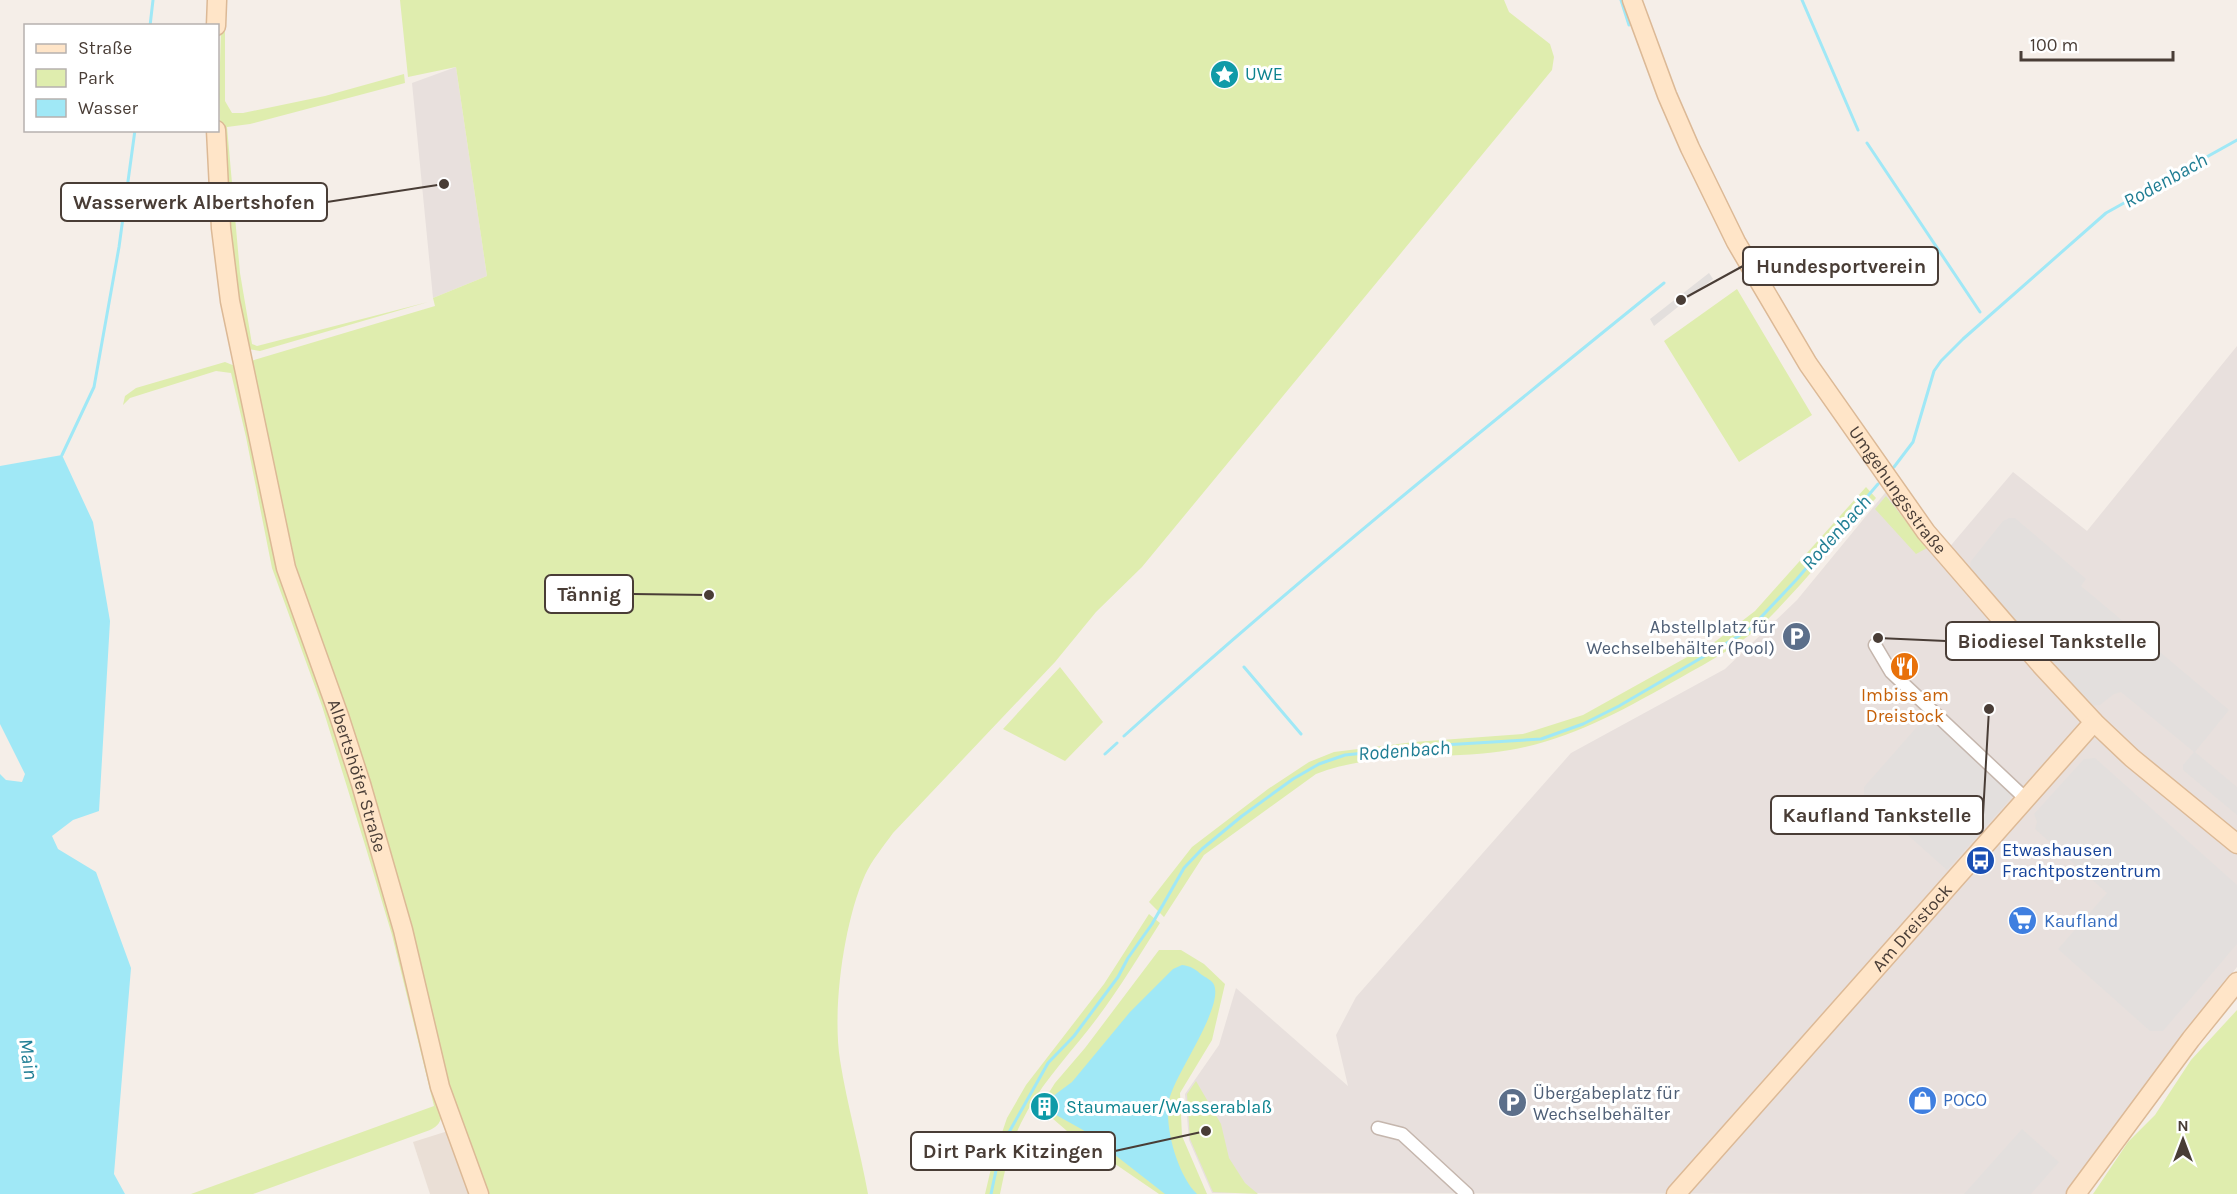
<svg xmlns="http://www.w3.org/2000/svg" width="2237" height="1194" viewBox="0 0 2237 1194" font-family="Karla,sans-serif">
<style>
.residential{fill:#eadfd6}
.industrial{fill:#e8e0dd}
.green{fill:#dfedae}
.parking{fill:#e3dfdd}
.water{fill:#a0e8f6}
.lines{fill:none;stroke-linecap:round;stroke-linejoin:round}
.stream{stroke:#a0e8f6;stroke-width:3}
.street-casing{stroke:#c5b6ad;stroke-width:15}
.secondary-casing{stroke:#dcb996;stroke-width:21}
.street{stroke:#fff;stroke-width:12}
.secondary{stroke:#ffe5c8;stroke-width:18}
.labels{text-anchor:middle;stroke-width:6;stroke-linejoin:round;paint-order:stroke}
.culture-label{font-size:18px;fill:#0d838f;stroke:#fff;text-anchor:start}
.street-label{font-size:18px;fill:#493d36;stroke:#fff}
.service-label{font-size:18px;fill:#4e5e75;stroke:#fff;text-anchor:end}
.food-label{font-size:18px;fill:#c56008;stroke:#fff}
.transit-label{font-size:18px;fill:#164399;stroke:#fff;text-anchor:start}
.shop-label{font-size:18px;fill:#366cbe;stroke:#fff;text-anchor:start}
.water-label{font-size:20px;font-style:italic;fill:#207e94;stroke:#fff}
.leader{fill:none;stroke:#493d36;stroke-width:2}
.callout-dot{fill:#493d36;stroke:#fff;stroke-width:2}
.callout{fill:#fff;stroke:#493d36;stroke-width:2}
.callout-label{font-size:20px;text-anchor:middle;font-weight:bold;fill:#493d36}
</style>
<rect width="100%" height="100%" fill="#f5eee8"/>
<path class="residential" d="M448 1131 471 1194H430L413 1142Z"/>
<path class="industrial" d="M456 67 487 276 433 298 412 83Z
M2237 346V967L2141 1092 2066 1194 1212 1193 1189 1140 1185 1094 1219 1045 1236 988 1348 1086 1336 1035 1356 997 1571 753 1725 669 1797 600 1894 482 1947 550 2013 472 2087 531Z"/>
<path class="green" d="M222 0H225V101L232 113H243L325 96 404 74 405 83 250 124 227 127 240 273 252 344 257 346 428 302 260 351 248 349 240 330 221 142 219 94Z
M400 0H1504L1509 12 1550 44 1554 57 1552 70 1142 567 1096 612 1055 662 893 833C883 847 872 860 865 875 844 922 832 1009 840 1060 847 1105 860 1149 868 1194H488L455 1107 299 578 281 505 251 361 435 306 433 298 487 276 456 67 408 77Z
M1737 289 1812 415 1739 462 1664 341Z
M225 362 235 366 352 770 442 1113C441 1122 438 1126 430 1130L253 1194H191L434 1106 392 935 365 845 322 706 272 568 246 437 231 373 216 371 130 398 123 405 125 396 136 388Z
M1866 487 1876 498C1840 538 1805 582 1767 620 1742 644 1710 661 1680 678 1625 709 1573 739 1510 750 1446 761 1377 750 1316 774L1204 855 1164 917 1149 902 1192 847 1268 789 1309 762 1334 752 1414 742 1523 734 1583 715 1716 641 1755 611Z
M1886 496 1927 548 1916 554 1875 509Z
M1060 667 1103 722 1065 761 1003 729Z
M1149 914 1160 923C1137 959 1115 996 1088 1030 1064 1060 1038 1088 1021 1123 1010 1145 1005 1170 1000 1194H985L994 1156 1007 1118 1026 1085 1104 984Z
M1159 950H1181L1204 964 1225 984 1212 1040 1180 1093 1182 1136 1207 1194H1159L1067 1131 1052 1118 1043 1102 1055 1083 1085 1048Z
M2237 1010V1194H2093L2128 1142 2155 1115 2191 1060Z
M1196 1081 1221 1124 1229 1158 1245 1183 1258 1194 1213 1192 1190 1139 1187 1094Z"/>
<path class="parking" d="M1709 273 1713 279 1654 326 1650 319Z
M2009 518H2015L2086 579 2081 586 2229 710 2195 752 2237 787V815L2183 770V765L2194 752 2121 692 2114 694 2100 705 2090 706 1969 573 1971 561 2003 521Z
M1929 719 2007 789 2010 794V799L1947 870 1864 796V787L1923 720Z
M2095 758 2237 885V944L2163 1031H2150L2058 949 2107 893 2035 829 2037 822 2034 814 2084 759Z
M2022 1129 2059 1162 2031 1194H1964Z"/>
<path class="water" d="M62 455 93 522 110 621 99 811 73 820 52 836 58 849 96 872 131 968 114 1174 125 1194H0V774L6 780 22 782 25 774 0 724V466Z
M1182 965C1191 966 1195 969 1202 975 1205 977 1211 980 1213 983 1227 1004 1173 1076 1169 1101 1164 1127 1178 1176 1197 1194H1165L1083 1130 1049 1111 1045 1102 1072 1082 1130 1012 1173 969Z"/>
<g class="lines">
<path class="stream" d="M1621 0 1629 25
M1802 0 1858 130
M150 26 153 0
M1867 143 1980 312
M62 455 94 387 119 247 135 130
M1894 467 1913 442 1934 371 1941 361 1963 339 2106 213 2237 140
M1244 667 1301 734
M1124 736C1299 578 1481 431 1664 283
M1105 754 1117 743
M991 1194 998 1161 1008 1134 1048 1063 1074 1036 1118 977 1128 958 1152 924 1184 868 1202 849 1242 816 1293 779 1319 764 1345 755 1443 745 1541 739 1583 724 1619 706 1749 630 1797 579 1878 484"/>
<defs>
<path id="street" d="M1875 645 1891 672 2026 799
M1378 1128 1402 1134 1467 1194"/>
<g id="secondary">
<path id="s1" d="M1632 0 1667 95 1690 148 1736 242 1808 364 1926 532 2041 665 2094 722 2132 758 2237 844"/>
<path d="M216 26 217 0"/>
<path id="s2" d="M216 130 221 228 230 301 286 568 339 716 361 784 403 930 440 1087 479 1194"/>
<path id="s3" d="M1676 1194 2094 722"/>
<path d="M2076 1194 2191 1039 2237 982"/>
</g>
</defs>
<use href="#street" class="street-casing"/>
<use href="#secondary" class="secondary-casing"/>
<use href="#street" class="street"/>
<use href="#secondary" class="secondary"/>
</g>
<defs>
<symbol id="sight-disc" viewBox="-11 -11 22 22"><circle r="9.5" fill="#0f9aa8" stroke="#fff"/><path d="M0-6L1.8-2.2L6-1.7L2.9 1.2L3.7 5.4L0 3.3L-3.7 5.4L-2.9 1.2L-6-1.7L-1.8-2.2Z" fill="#fff"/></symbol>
<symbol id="parking-disc" viewBox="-11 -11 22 22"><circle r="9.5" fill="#5c6f8a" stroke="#fff"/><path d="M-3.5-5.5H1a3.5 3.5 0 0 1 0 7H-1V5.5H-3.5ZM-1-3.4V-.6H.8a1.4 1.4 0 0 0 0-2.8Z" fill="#fff"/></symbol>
<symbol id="restaurant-disc" viewBox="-11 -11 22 22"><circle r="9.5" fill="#e8710a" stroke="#fff"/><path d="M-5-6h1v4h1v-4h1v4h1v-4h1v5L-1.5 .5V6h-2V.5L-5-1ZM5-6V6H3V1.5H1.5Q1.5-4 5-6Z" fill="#fff"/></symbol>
<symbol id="bus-disc" viewBox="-11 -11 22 22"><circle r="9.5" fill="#1a4fb4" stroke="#fff"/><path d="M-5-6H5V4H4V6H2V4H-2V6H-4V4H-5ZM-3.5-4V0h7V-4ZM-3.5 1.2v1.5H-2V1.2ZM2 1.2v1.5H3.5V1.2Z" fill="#fff"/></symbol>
<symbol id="supermarket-disc" viewBox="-11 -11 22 22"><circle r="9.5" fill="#3f7fe0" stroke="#fff"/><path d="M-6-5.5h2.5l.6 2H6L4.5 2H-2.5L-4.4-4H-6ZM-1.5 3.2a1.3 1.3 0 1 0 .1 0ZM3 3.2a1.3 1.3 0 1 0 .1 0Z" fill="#fff"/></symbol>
<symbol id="shop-disc" viewBox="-11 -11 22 22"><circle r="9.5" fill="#3f7fe0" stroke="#fff"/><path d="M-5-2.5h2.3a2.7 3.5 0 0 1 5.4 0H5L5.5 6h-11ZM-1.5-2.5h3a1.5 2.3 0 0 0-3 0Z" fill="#fff"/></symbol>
<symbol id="building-disc" viewBox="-11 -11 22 22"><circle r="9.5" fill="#0f9aa8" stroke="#fff"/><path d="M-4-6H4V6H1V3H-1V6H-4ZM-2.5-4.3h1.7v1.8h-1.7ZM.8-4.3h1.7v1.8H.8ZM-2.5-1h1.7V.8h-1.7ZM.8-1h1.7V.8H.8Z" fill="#fff"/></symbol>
</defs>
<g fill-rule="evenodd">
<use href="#sight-disc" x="1208" y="58" width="33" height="33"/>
<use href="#parking-disc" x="1780" y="620" width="33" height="33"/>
<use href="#restaurant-disc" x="1888" y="650" width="33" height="33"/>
<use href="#bus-disc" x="1964" y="844" width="33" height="33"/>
<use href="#supermarket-disc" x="2006" y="904" width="33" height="33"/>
<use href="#shop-disc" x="1906" y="1084" width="33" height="33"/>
<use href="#parking-disc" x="1496" y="1086" width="33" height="33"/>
<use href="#building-disc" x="1028" y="1090" width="33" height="33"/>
</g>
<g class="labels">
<g class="culture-label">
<text x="1245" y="80">UWE</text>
<text x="1066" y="1113">Staumauer/Wasserablaß</text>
</g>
<g class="street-label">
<text dy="6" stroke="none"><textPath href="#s1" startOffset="560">Umgehungsstraße</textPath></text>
<text dy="6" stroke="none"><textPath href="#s2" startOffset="664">Albertshöfer Straße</textPath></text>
<text dy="6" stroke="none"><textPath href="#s3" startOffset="356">Am Dreistock</textPath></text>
</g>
<g class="service-label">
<text x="1775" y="633">Abstellplatz für<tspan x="1775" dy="21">Wechselbehälter (Pool)</tspan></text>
<text x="1533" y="1099" text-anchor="start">Übergabeplatz für<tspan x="1533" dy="21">Wechselbehälter</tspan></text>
</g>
<g class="food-label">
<text x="1905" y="701">Imbiss am<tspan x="1905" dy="21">Dreistock</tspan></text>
</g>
<g class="transit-label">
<text x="2002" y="856">Etwashausen<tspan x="2002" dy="21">Frachtpostzentrum</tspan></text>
</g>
<g class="shop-label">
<text x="2044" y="927">Kaufland</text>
<text x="1943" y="1106">POCO</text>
</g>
<g class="water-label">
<text transform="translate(2165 180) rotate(-29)" y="7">Rodenbach</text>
<text transform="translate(1836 532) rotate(-48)" y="7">Rodenbach</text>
<text transform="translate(1404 750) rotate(-4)" y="7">Rodenbach</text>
<text transform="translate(29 1059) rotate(82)" y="7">Main</text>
</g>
</g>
<path class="leader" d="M444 184L327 202M1681 300L1743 266M709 595L633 594M1878 638L1946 641M1989 709L1983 815M1206 1131L1115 1151"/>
<g class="callout-dot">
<circle cx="444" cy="184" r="6"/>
<circle cx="1681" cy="300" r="6"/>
<circle cx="709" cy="595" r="6"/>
<circle cx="1878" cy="638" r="6"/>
<circle cx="1989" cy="709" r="6"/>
<circle cx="1206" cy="1131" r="6"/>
</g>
<g class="callout">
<rect x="61" y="183" width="266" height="38" rx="6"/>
<rect x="1743" y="247" width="195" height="38" rx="6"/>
<rect x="545" y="575" width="88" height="38" rx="6"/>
<rect x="1946" y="622" width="213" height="38" rx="6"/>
<rect x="1771" y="796" width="212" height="38" rx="6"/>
<rect x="911" y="1132" width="204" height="38" rx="6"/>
</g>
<g class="callout-label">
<text x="194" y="209">Wasserwerk Albertshofen</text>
<text x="1841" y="273">Hundesportverein</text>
<text x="589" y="601">Tännig</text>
<text x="2052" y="648">Biodiesel Tankstelle</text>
<text x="1877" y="822">Kaufland Tankstelle</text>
<text x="1013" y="1158">Dirt Park Kitzingen</text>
</g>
<rect x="24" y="24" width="195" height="108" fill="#ffffff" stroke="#b6b1af" stroke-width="1.5"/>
<rect x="36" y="44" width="30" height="9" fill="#ffe5c8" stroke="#b6b1af" stroke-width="1.5"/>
<text x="78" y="54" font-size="18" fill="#493d36">Straße</text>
<rect x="36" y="69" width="30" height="18" fill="#dfedae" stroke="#b6b1af" stroke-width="1.5"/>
<text x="78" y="84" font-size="18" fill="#493d36">Park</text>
<rect x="36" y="99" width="30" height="18" fill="#a0e8f6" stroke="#b6b1af" stroke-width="1.5"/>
<text x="78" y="114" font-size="18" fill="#493d36">Wasser</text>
<g transform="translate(2183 1140)" stroke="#ffffff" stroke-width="4.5" paint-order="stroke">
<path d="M0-4.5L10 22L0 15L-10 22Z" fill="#493d36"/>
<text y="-9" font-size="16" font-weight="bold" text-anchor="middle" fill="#493d36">N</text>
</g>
<path d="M2021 51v9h152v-9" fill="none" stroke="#493d36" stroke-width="3"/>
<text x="2030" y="51" font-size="18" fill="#493d36" stroke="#ffffff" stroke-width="4.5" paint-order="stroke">100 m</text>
</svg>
